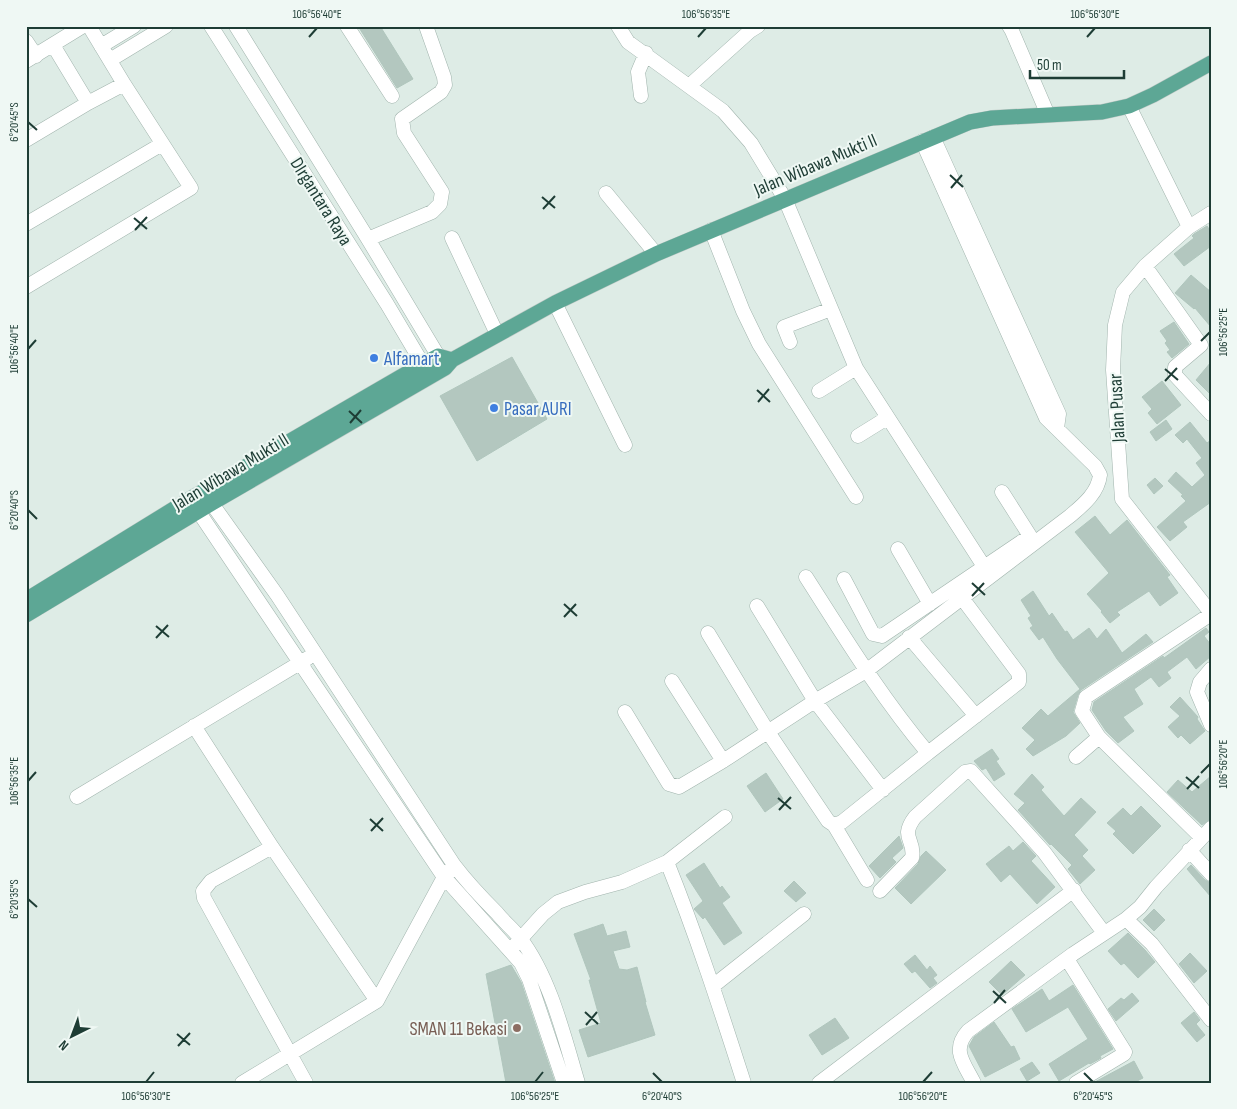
<svg xmlns="http://www.w3.org/2000/svg" width="1237" height="1109" viewBox="0 0 1237 1109" font-family="'Sofia Sans Condensed',sans-serif">
<style>
.building{fill:#b3c7bf;stroke:#b0c6bd}
.lines{fill:none;stroke-linecap:round;stroke-linejoin:round}
.minor-casing{stroke:#a1b4ad;stroke-width:15}
.major-casing{stroke:#c0c9c6;stroke-width:16}
.minor{stroke:#fff;stroke-width:14}
.major{stroke:#5da795;stroke-width:15}
.ticks{fill:none;stroke:#1e3d35;stroke-width:2}
.shop-dot{fill:#3f7fe0;stroke:#eff8f4;stroke-width:2}
.education-dot{fill:#8d6e63;stroke:#eff8f4;stroke-width:2}
.labels{text-anchor:middle;stroke-width:4;stroke-linejoin:round;paint-order:stroke}
.street-label{font-size:19px;fill:#1e3d35;stroke:#eff8f4}
.shop-label{font-size:19px;fill:#366cbe;stroke:#eff8f4;text-anchor:start}
.education-label{font-size:19px;fill:#785e54;stroke:#eff8f4;text-anchor:end}
.neatline{fill:none;stroke:#1e3d35;stroke-width:2}
.ticks-label{font-size:12px;text-anchor:middle;fill:#1e3d35}
</style>
<rect width="100%" height="100%" fill="#deece6"/>
<path class="building" d="M358 26H380L413 79 397 88Z
M1207 226 1211 232V246L1184 266 1174 254 1194 238 1192 236 1194 234Z
M1191 275 1211 292V327L1195 308 1194 309 1175 293Z
M1174 322 1189 344 1172 358 1167 352 1170 350 1165 343 1167 341 1160 331Z
M512 357 547 419 477 461 440 396Z
M1211 362V395L1196 380Z
M1162 381 1181 405 1157 424 1148 413 1152 409 1142 397Z
M1166 420 1172 429 1156 441 1150 432Z
M1190 422 1207 443 1211 440V502L1183 522 1187 527 1170 541 1157 527 1186 501 1181 496 1183 495 1168 481 1176 472 1192 487 1205 475 1196 463 1202 458 1187 439 1183 443 1175 435Z
M1155 478 1163 486 1154 494 1147 485Z
M1095 516 1110 535 1127 520 1170 575 1167 577 1178 593 1160 606 1149 591 1117 612 1120 615 1110 623 1101 612 1102 611 1087 594 1109 573 1075 532Z
M1033 591 1049 616 1052 613 1065 632 1067 631 1073 640 1089 628 1097 639 1106 629 1122 653 1146 634 1153 642 1081 690 1078 695 1073 712 1080 723 1066 736 1033 756 1026 749 1035 740 1022 728 1041 709 1048 716 1080 689 1057 659 1043 637 1039 640 1030 628 1033 626 1028 618 1031 616 1021 600Z
M1206 628 1209 632 1204 636 1211 645V656L1196 669 1187 657 1167 672 1171 678 1159 687 1151 677 1134 689 1143 704 1123 717 1134 731 1118 743 1106 731 1092 710 1094 702 1163 656 1164 658Z
M1180 697 1198 717 1197 719 1205 731 1190 744 1181 735 1178 738 1168 727 1180 716 1170 707Z
M992 749 999 759 996 761 1005 774 994 781 986 768 982 770 974 761Z
M766 773 783 799 765 812 747 786Z
M1032 774 1044 787 1041 790 1064 816 1081 798 1096 812 1074 835 1088 850 1082 856 1095 870 1080 884 1068 869 1072 865 1051 844 1050 845 1018 810 1025 803 1014 794Z
M1211 776V819L1202 825 1167 792 1178 780 1192 792Z
M1141 806 1161 826 1133 854 1113 834 1116 831 1107 823 1123 808 1131 816Z
M899 836 903 848 892 858 896 862 880 878 869 866Z
M1023 842 1036 856 1031 861 1055 887 1037 904 1010 874 1001 882 986 864 1009 846 1013 851Z
M926 851 946 870 911 904 895 888 918 864 921 856Z
M704 863 720 888 722 886 730 897 722 903 742 933 724 945 705 917 703 919 694 909 703 901 686 875Z
M1191 865 1205 880 1211 883V897L1187 869Z
M794 881 806 893 796 902 784 891Z
M1154 909 1165 920 1154 931 1143 920Z
M603 924 607 936 626 931 630 947 613 951 619 969 627 970 637 967 646 1002H645L655 1035 588 1057 579 1030 601 1023 589 980H591L574 934Z
M1128 933 1145 950 1155 962 1138 978 1124 963 1121 965 1108 951Z
M1190 953 1207 971 1194 983 1179 964Z
M915 955 927 970 930 966 937 975 933 978 937 983 930 988 915 971 912 973 904 964Z
M1011 961 1025 975 1002 995 989 982Z
M511 965 521 982 555 1083H506L486 974Z
M1073 985 1113 1049 1100 1056 1101 1058 1090 1064 1089 1063 1059 1081 1049 1064 1088 1039 1068 1007 1026 1032 1012 1009 1042 989 1049 1001Z
M1132 993 1139 1001 1116 1021 1108 1009 1121 998 1124 1000Z
M1194 1012 1200 1020 1196 1024 1205 1035 1197 1042 1181 1023Z
M835 1018 849 1038 822 1055 809 1035Z
M994 1022 1011 1047 1014 1046 1020 1059 985 1077 969 1046 974 1037Z
M1134 1061 1143 1078 1133 1083H1093Z
M1032 1062 1040 1073 1027 1081 1020 1069Z"/>
<g class="lines">
<defs>
<path id="minor" d="M89 26 124 84
M211 26 387 304 428 373
M236 26 368 239 443 364
M347 26 392 96
M618 26 628 42 723 111 751 143 785 199 856 368 985 568
M1009 26 1012 31 1048 115
M26 41 36 56
M101 46 134 26
M110 60 166 26
M26 61 83 26
M690 85 750 31 758 26
M641 96 638 72 646 53
M1129 106 1189 227
M933 137 1059 414 1057 428
M26 140 88 103 53 45
M606 193 656 254
M1211 213 1189 227 1145 266 1123 292 1115 325 1113 370 1122 499 1211 613
M26 224 162 144
M711 230 743 311 759 344 856 497
M452 238 497 334
M368 239 432 212 440 204 442 192 404 133 402 119 441 92 445 85 444 77 426 26
M1145 266 1201 345 1175 367V375L1211 414
M26 287 191 188 124 84 88 103
M555 303 625 445
M790 342 784 327 831 309
M819 391 856 368
M858 436 887 418
M205 494 277 595 454 865C467 882 482 898 497 913 504 922 513 929 520 938 550 977 564 1036 578 1083
M192 502 444 877 521 963 529 979 564 1083
M898 549 930 604
M806 577C845 638 881 697 928 753L1019 682V674L962 598
M844 579 873 634 882 636 1030 536 1002 492
M757 606 815 701 883 790
M708 633 768 732 828 821 834 825 842 822 928 753
M909 637 976 716
M1211 669 1200 682 1197 692 1211 725
M672 681 723 761
M625 712 669 784 679 787 723 761 815 701 866 671 1070 516C1083 505 1098 493 1100 475L1095 466 1046 418 922 141
M194 726 272 847 377 1001
M1099 737 1201 837
M1076 757 1099 737 1082 711 1086 697 1211 614
M77 797 308 658
M834 825 867 880
M272 847 211 881 203 891 204 898 306 1083
M1189 850 1211 874
M667 862C696 934 720 1008 744 1083
M880 891 912 858C916 840 899 838 915 817L965 772 971 771 1044 852 1104 933
M1126 919 1152 944 1211 1020
M516 944 543 914 558 902 585 892 622 882 667 862 725 817
M1067 959 1125 1052 1124 1054 1076 1083
M713 986 804 914
M242 1083 377 1001 444 877 449 871
M819 1083 1074 890
M974 1083C964 1063 951 1050 968 1031L1073 954 1126 919 1140 907 1156 887 1211 828"/>
<path id="major" d="M26 600 190 499 423 364 438 356 452 360
M26 615 212 503 445 368 452 360 555 303 656 254 970 122 992 118 1102 112 1129 106 1153 95 1211 63"/>
</defs>
<use href="#minor" class="minor-casing"/>
<use href="#major" class="major-casing"/>
<use href="#minor" class="minor"/>
<use href="#major" class="major"/>
</g>
<path class="ticks" d="M309 37 317 28M698 37 706 28M1087 37 1095 28M28 122 37 130M950 175 963 187M951 188 962 175M542 197 555 208M543 209 555 196M134 218 147 229M135 230 147 217M1201 341 1210 332M28 349 36 340M1165 369 1178 380M1165 381 1177 368M757 390 770 402M758 402 769 389M349 411 362 423M350 423 361 410M28 510 37 519M972 583 985 595M972 596 984 583M564 604 577 616M564 617 576 604M156 626 169 637M156 638 168 625M1201 773 1210 764M1186 777 1199 788M28 781 36 772M1187 789 1199 776M778 798 791 809M779 810 791 797M370 819 383 831M371 831 383 818M28 899 37 907M993 991 1006 1003M994 1003 1005 990M585 1012 598 1024M586 1025 597 1012M177 1034 190 1045M178 1046 190 1033M653 1073 662 1082M1084 1073 1093 1082M146 1082 154 1072M535 1082 543 1072M923 1082 932 1072"/>
<g class="shop-dot">
<circle cx="374" cy="358" r="5"/>
<circle cx="494" cy="408" r="5"/>
</g>
<circle class="education-dot" cx="517" cy="1028" r="5"/>
<g class="labels">
<g class="street-label">
<text transform="translate(815 164) rotate(-23)" y="7">Jalan Wibawa Mukti II</text>
<text transform="translate(322 201) rotate(58)" y="7">DIrgantara Raya</text>
<text transform="translate(1116 408) rotate(-93)" y="7">Jalan Pusar</text>
<text transform="translate(230 471) rotate(-31)" y="7">Jalan Wibawa Mukti II</text>
</g>
<g class="shop-label">
<text x="384" y="365">Alfamart</text>
<text x="504" y="415">Pasar AURI</text>
</g>
<g class="education-label">
<text x="507" y="1035">SMAN 11 Bekasi</text>
</g>
</g>
<rect width="1237" height="1109" fill="none" stroke="#eff8f4" stroke-width="55"/>
<g transform="translate(72 1036) rotate(222)" stroke="#eff8f4" stroke-width="4" paint-order="stroke">
<path d="M0-4L9 19L0 12L-9 19Z" fill="#1e3d35"/>
<text y="-8" font-size="14" font-weight="bold" text-anchor="middle" fill="#1e3d35">N</text>
</g>
<path d="M1030 70v8h94v-8" fill="none" stroke="#1e3d35" stroke-width="2.5"/>
<text x="1037" y="70" font-size="15" fill="#1e3d35" stroke="#eff8f4" stroke-width="4" paint-order="stroke">50 m</text>
<rect x="28" y="28" width="1182" height="1054" class="neatline"/>
<g class="ticks-label">
<text x="317" y="18">106°56'40"E</text>
<text x="706" y="18">106°56'35"E</text>
<text x="1095" y="18">106°56'30"E</text>
<text transform="translate(14 122) rotate(-90)" y="4">6°20'45"S</text>
<text transform="translate(1223 332) rotate(-90)" y="4">106°56'25"E</text>
<text transform="translate(14 349) rotate(-90)" y="4">106°56'40"E</text>
<text transform="translate(14 510) rotate(-90)" y="4">6°20'40"S</text>
<text transform="translate(1223 764) rotate(-90)" y="4">106°56'20"E</text>
<text transform="translate(14 781) rotate(-90)" y="4">106°56'35"E</text>
<text transform="translate(14 899) rotate(-90)" y="4">6°20'35"S</text>
<text x="146" y="1100">106°56'30"E</text>
<text x="535" y="1100">106°56'25"E</text>
<text x="662" y="1100">6°20'40"S</text>
<text x="923" y="1100">106°56'20"E</text>
<text x="1093" y="1100">6°20'45"S</text>
</g>
</svg>
